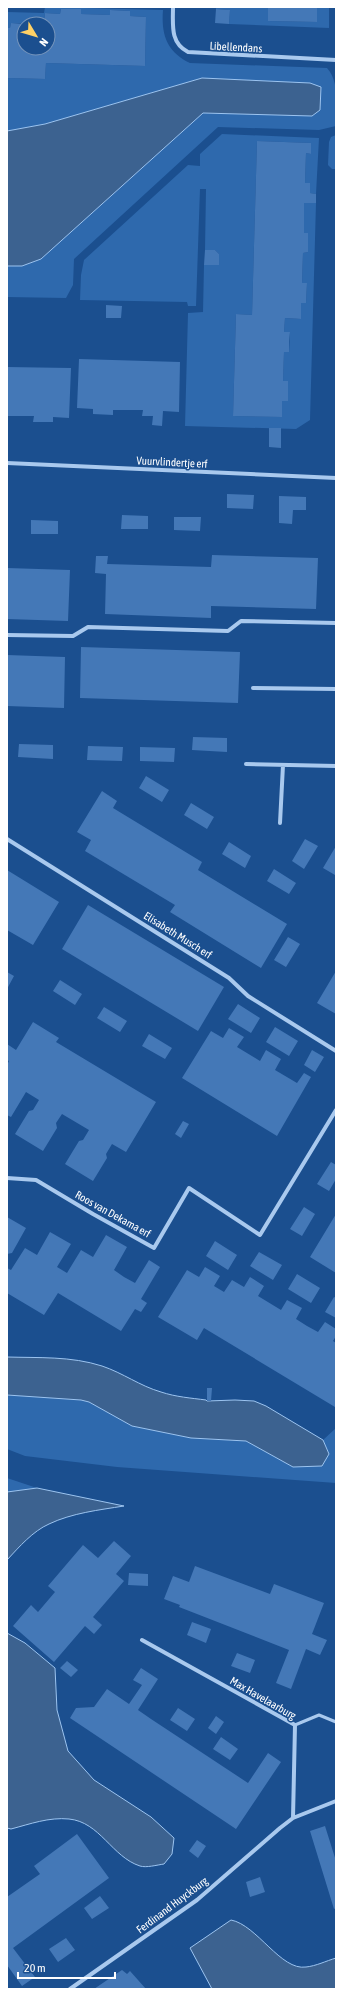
<svg xmlns="http://www.w3.org/2000/svg" width="343" height="1996" viewBox="0 0 343 1996" font-family="'Asap Condensed',sans-serif">
<style>
.green{fill:#2e69ad}
.water{fill:#3c6290;stroke:#9cc4f0}
.building{fill:#4478b7}
.lines{fill:none;stroke-linecap:round;stroke-linejoin:round}
.lane{stroke:#a9c9ee;stroke-width:3}
.street{stroke:#a9c9ee;stroke-width:4}
.labels{text-anchor:middle;stroke-width:3;stroke-linejoin:round;paint-order:stroke}
.street-label{font-size:11px;fill:#fff;stroke:#1b4f8f}
</style>
<rect width="100%" height="100%" fill="#1b4f8f"/>
<path class="green" d="M45 7 163 10C161 35 167 52 190 63L327 68C340 82 336 108 336 126L319 130 218 127 74 259 73 285 66 298 7 297V266H22L41 259 203 113 229 114 202 78 45 124 7 131V78L45 79 46 63 145 66 146 17 130 16V11L110 10V15L81 14 80 9H61L60 14 45 13 44 24 11 23 10 28H7V12L44 13Z
M216 7H268V21L316 22 317 7H329V28L229 24 230 10 216 9Z
M222 134 319 138 316 194 310 193 305 183 306 153 311 154V143L257 141 252 315 236 314 233 416 282 417V401H288V382L283 381 284 352H289L290 332H284L285 318 300 319 301 303H306L307 283H302L303 253 308 252V233H304V203H316L310 420 296 429 185 426 188 313 203 312 204 265H219V254L215 250H205L206 189H200L196 306H188L187 302 80 300 81 275 84 260 188 165 200 166V154Z
M336 135V169H332L328 165 329 142 331 137Z
M7 1395 81 1400 89 1402 132 1426 191 1438 246 1441 293 1467 329 1454 323 1440 336 1428V1483L117 1467 25 1456 7 1449Z
M7 1478 37 1488 7 1492Z"/>
<path class="water" d="M202 78 310 83 321 87 320 110 312 116 203 113 41 259 22 266H7V131L45 124Z
M7 1357C39 1358 71 1356 102 1366 123 1373 140 1386 161 1392 176 1397 191 1398 206 1400L207 1401 235 1400 254 1401 266 1406 323 1440 329 1454 322 1466 293 1467 246 1441 191 1438 132 1426 89 1402 81 1400 7 1395Z
M37 1488 124 1506C99 1510 72 1513 49 1524 33 1531 19 1547 7 1560V1492Z
M7 1633 25 1643 55 1668 57 1710 68 1751 94 1780 151 1817 174 1838 172 1854 164 1864C157 1865 146 1868 140 1866 112 1857 100 1822 69 1819 49 1817 30 1824 11 1829L7 1828Z
M231 1920C257 1925 281 1971 306 1967 316 1966 326 1961 336 1958V1989H212L190 1948Z"/>
<path class="building" d="M268 7H317V22L268 21Z
M61 9H81V14L110 15V10L130 11V16L146 17 145 66 46 63 45 79 7 78V28H10L11 23 24 24V48H48V24H44L45 13 60 14Z
M216 9 230 10 229 24 215 23Z
M257 141 311 143V154L306 153 305 183H310V193L316 194V203H304V233H308V252L303 253 302 283H307L306 303H301V319L285 318 284 332H290L289 342V352H284L283 381H288V401H282V417L233 416 236 314 252 315Z
M205 250H215L219 254V265H204Z
M106 305 122 306 121 318H106Z
M79 359 180 362 179 412 163 411 162 426 152 425 153 416H142L143 410H113V415L93 414V409L77 408Z
M7 367 71 368 69 418 53 417V422H33L34 416H7Z
M269 428H281V448L269 447Z
M227 494 254 495 253 509 227 508Z
M279 496 306 497V510H293L292 524 279 523Z
M122 515 148 516V529H121Z
M174 517H201L200 531 174 530Z
M31 520 58 521V534H31Z
M212 555 318 558 316 609 211 606V618L105 614 106 574 95 573 96 556H108L107 564 211 567Z
M7 568 70 570 68 621 7 619Z
M81 647 240 652 238 703 80 698Z
M7 655 65 657 64 708 7 706Z
M193 737 227 738V752L192 750Z
M19 744 53 745V759L18 757Z
M88 746 123 747 122 761 87 760Z
M140 747 175 748 174 762 140 761Z
M146 776 169 790 162 802 139 788Z
M102 791 117 801 113 808 202 862 198 870 287 924 261 968 170 912 175 905 85 851 91 840 77 832Z
M191 803 214 817 207 829 184 815Z
M305 839 318 846 304 869 292 861Z
M229 842 251 856 245 868 222 854Z
M336 846V873L335 875 323 868Z
M274 869 296 883 289 894 267 881Z
M7 870 59 902 33 945 7 930Z
M88 905 224 987 198 1031 62 949Z
M288 937 300 944 286 967 274 960Z
M336 971V1014L317 1003Z
M7 972 14 976 7 989Z
M60 980 82 994 75 1005 53 991Z
M238 1004 260 1018 251 1033 228 1019Z
M104 1007 127 1021 120 1032 97 1018Z
M33 1022 59 1038 56 1042 156 1102 126 1152 112 1144 106 1154 107 1158 93 1181 65 1164 79 1141 83 1140 89 1130 62 1114 56 1123 57 1128 43 1151 15 1134 29 1111 33 1110 39 1100 26 1092 11 1117 7 1115V1065L9 1061 7 1060V1044L16 1050Z
M275 1027 298 1041 289 1056 266 1042Z
M229 1028 244 1037 237 1047 260 1061 266 1050 281 1059 275 1070 297 1083 304 1073 311 1077 277 1136 182 1078 211 1031 223 1038Z
M149 1034 172 1048 165 1059 142 1046Z
M312 1050 324 1057 315 1072 304 1065Z
M183 1121 189 1124 181 1138 175 1134Z
M331 1162 336 1165V1179L329 1191 317 1184Z
M304 1207 315 1214 302 1236 290 1229Z
M336 1214V1273L310 1257Z
M7 1217 26 1228 12 1253 7 1254Z
M50 1232 71 1244 57 1267 67 1273 81 1250 93 1257 106 1235 127 1247 114 1270 124 1277 135 1283 149 1260 160 1267 141 1299 147 1303 141 1312 135 1309 121 1331 58 1293 44 1315 7 1293V1268L11 1270 25 1248 37 1255Z
M215 1241 237 1255 228 1270 206 1256Z
M259 1252 282 1265 273 1280 250 1266Z
M205 1267 220 1276 214 1286 224 1292 232 1280 244 1287 250 1277 264 1286 258 1296 281 1310 287 1300 302 1308 296 1319 307 1326 318 1332 325 1322 336 1329V1336L333 1341 336 1343 335 1407 204 1328 197 1340 158 1317 187 1270 199 1277Z
M297 1274 320 1288 311 1303 288 1289Z
M334 1297 336 1298V1318L325 1312Z
M207 1388H212L211 1401H207Z
M114 1541 131 1556 116 1574 124 1581 93 1617 102 1625 94 1634 85 1626 54 1662 13 1626 31 1605 38 1612 55 1592 48 1586 83 1545 98 1558Z
M195 1566 270 1594 274 1584 324 1603 312 1634 327 1640 320 1655 306 1649 291 1689 276 1683 289 1650 179 1607 180 1605 164 1599 173 1576 189 1582Z
M129 1573 148 1574V1586L128 1585Z
M192 1622 211 1629 206 1643 187 1635Z
M237 1653 255 1660 250 1673 231 1666Z
M67 1661 78 1670 71 1677 60 1668Z
M141 1668 158 1679 138 1710 151 1719 248 1783 268 1753 281 1762 236 1829 70 1718 76 1708 94 1707 107 1689 129 1704 142 1685 133 1680Z
M178 1708 195 1719 187 1731 170 1720Z
M216 1716 224 1722 216 1734 208 1728Z
M221 1737 238 1749 230 1760 213 1749Z
M325 1826 336 1861V1908L334 1909 310 1831Z
M77 1834 109 1878 13 1948 35 1977 22 1986 7 1965V1897L40 1874 34 1866Z
M197 1840 206 1846 198 1858 189 1851Z
M260 1877 265 1892 250 1897 246 1882Z
M100 1896 109 1908 92 1919 84 1908Z
M66 1938 75 1950 58 1962 49 1949Z
M122 1970 127 1974 130 1971 146 1989H94Z"/>
<g class="lines">
<path class="lane" d="M295 1725 319 1715 336 1722"/>
<path class="street" d="M173 7C173 25 170 43 188 52L336 60
M7 463 336 478
M7 635 73 636 88 627 228 631 241 621 336 623
M253 688 336 689
M246 764 336 766
M280 823 283 765
M7 839 229 978 248 996 336 1051
M7 1178 36 1180 93 1214 154 1248 189 1188 260 1235 336 1110
M142 1640 295 1725 293 1818
M70 1989 197 1900 280 1828 293 1818 336 1801"/>
</g>
<g class="labels">
<g class="street-label">
<text transform="translate(236 47) rotate(3)" y="4">Libellendans</text>
<text transform="translate(172 462) rotate(3)" y="4">Vuurvlindertje erf</text>
<text transform="translate(178 935) rotate(32)" y="4">Elisabeth Musch erf</text>
<text transform="translate(113 1214) rotate(29)" y="4">Roos van Dekama erf</text>
<text transform="translate(263 1698) rotate(30)" y="4">Max Havelaarburg</text>
<text transform="translate(172 1905) rotate(-37)" y="4">Ferdinand Huyckburg</text>
</g>
</g>
<rect width="343" height="1996" fill="none" stroke="#ffffff" stroke-width="16"/>
<g transform="translate(36 36) rotate(128)"><circle r="19" fill="#1b4f8f" stroke="#7695bc"/>
<path d="M0-3L7 15L0 10L-7 15Z" fill="#ffd166"/>
<text y="-6" font-size="11" font-weight="bold" text-anchor="middle" fill="#ffffff">N</text>
</g>
<path d="M18 1972v6h97v-6" fill="none" stroke="#ffffff" stroke-width="2"/>
<text x="24" y="1972" font-size="12" fill="#ffffff" stroke="#1b4f8f" stroke-width="3" paint-order="stroke">20 m</text>
</svg>
